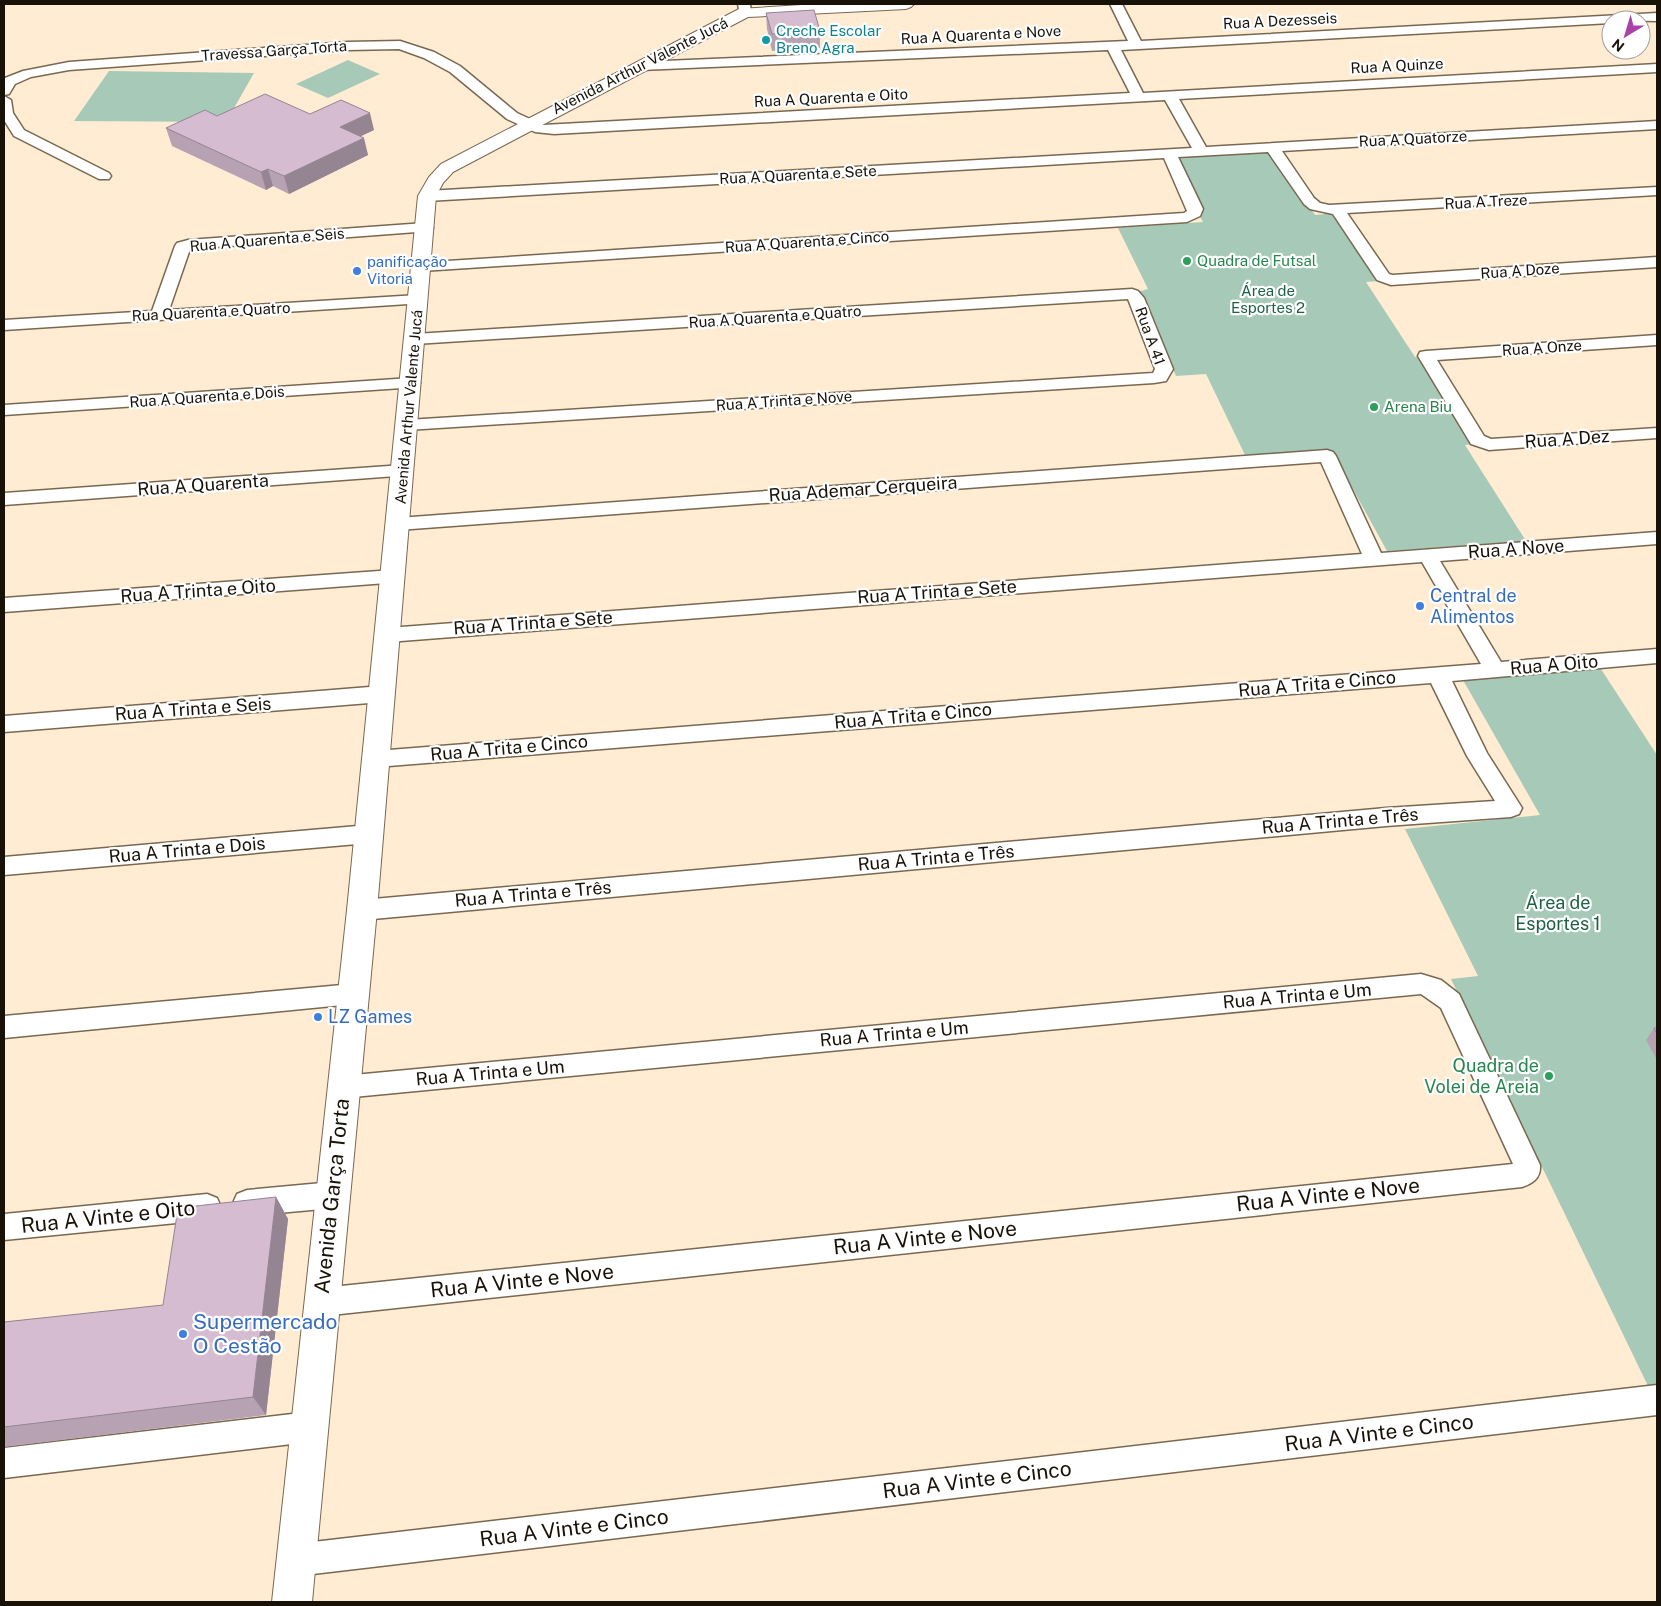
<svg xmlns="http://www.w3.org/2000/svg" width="1661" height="1606" viewBox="0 0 1661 1606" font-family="'Public Sans',sans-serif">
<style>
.green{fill:#a6cab7}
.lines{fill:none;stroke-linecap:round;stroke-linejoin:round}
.street-casing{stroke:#786851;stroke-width:3}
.secondary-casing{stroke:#786851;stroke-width:2}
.street{fill:#fff;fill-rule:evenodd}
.secondary{fill:#fff;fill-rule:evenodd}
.wall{fill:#b7a2b4}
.shaded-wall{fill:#958492}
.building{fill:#d5bcd1;stroke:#958492}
.culture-dot{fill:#0f9aa8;stroke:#fff;stroke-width:2}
.leisure-dot{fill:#2e9e5b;stroke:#fff;stroke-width:2}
.shop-dot{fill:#3f7fe0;stroke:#fff;stroke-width:2}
.labels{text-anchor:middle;stroke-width:4.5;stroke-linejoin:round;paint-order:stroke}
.far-street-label{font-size:15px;fill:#171108;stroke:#fff}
.far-culture-label{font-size:15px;fill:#0d838f;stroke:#fff;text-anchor:start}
.far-leisure-label{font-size:15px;fill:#27864d;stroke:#fff;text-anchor:start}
.far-shop-label{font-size:15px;fill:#366cbe;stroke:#fff;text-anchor:start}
.far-park-label{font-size:15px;fill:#1e6145;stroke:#fff}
.street-label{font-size:18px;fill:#171108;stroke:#fff}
.shop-label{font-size:18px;fill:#366cbe;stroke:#fff;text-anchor:start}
.park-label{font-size:18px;fill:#1e6145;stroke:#fff}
.leisure-label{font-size:18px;fill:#27864d;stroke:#fff;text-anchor:end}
.near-street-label{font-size:21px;fill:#171108;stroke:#fff}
.near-shop-label{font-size:21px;fill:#366cbe;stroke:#fff;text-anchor:start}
</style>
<rect width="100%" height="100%" fill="#ffecd3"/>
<path class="green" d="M348 60 380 74 328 98 296 84Z
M109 71 254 73 226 122 74 121Z
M1271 149 1315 215 1335 213 1380 281 1366 282 1415 357 1430 359 1484 443 1465 445 1526 541 1387 551 1332 451 1246 457 1206 374 1176 376 1137 292 1148 289 1118 228 1203 222 1166 155Z
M1599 666 1657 755V1389L1650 1390 1451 979 1478 976 1405 829 1540 815 1463 680Z"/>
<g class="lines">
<defs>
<path id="street" d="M738 4H750L751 12 750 15H740Z
M1110 4H1122L1141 41 1657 13V21L1611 20V23L1121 50 1143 93 1657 64V72L1179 99 1206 147 1657 121V129L1282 151 1314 198 1320 203 1329 205 1657 187V195L1347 213 1389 274 1393 275 1657 257V267L1391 285 1377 280 1333 214 1310 209 1304 204 1268 152 1178 157 1203 209 1200 216 1187 222 422 271 416 269 414 266 416 263 1184 213 1187 211 1164 158 427 201 422 199 419 196 422 193 427 191 1192 148 1165 100 554 134 535 132 507 119 450 72 424 58 399 49 348 50 69 70 31 77 15 84 9 94 4 95 5 78 23 71 69 62 348 42 400 41 434 52 460 66 517 113 543 125 1130 93 1108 50 641 70 634 66 641 62 1128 41Z
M4 96 11 100 13 113 24 130 109 173 111 176 109 179H99L14 136 4 120Z
M425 223 430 225 433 228 430 231 190 249 169 310 418 295 424 297 426 300 424 303 4 330V320L152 311 175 246 177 243 188 240Z
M1132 289 1138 291 1144 298 1173 369 1166 381 1154 383 407 430 401 429 398 425 401 421 407 420 1153 373 1155 369 1128 299 415 344 409 343 407 339 409 335 415 334Z
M1657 335V345L1437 360 1484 436 1491 439 1657 428V438L1489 450 1471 444 1418 356 1420 352 1426 351Z
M411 378 417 379 420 383 417 387 4 415V405Z
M1327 450 1333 452 1336 456 1381 553 1657 532V544L1440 561 1501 662 1657 649V663L1452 681 1487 753 1522 808 1519 814 1511 817 1386 826 362 920 354 917 350 910 354 903 362 900 1386 808 1495 801 1467 756 1431 683 376 767 368 765 365 759 368 753 376 751 1481 664 1422 562 388 642 381 640 378 635 381 630 388 628 1362 554 1321 462 398 530 391 528 388 524 391 520 398 518Z
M403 465 410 467 412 471 410 475 4 505V493Z
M393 570 400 572 403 577 400 582 4 612V598Z
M382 686 389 689 393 694 389 699 382 702 4 732V716Z
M369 825 377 828 380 834 377 840 369 843 4 875V857Z
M1421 974 1441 980 1459 994 1540 1165C1541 1178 1533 1183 1522 1187L322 1316 312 1312 308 1302 312 1292 322 1288 1513 1164 1441 1008 1421 994 343 1098 334 1095 330 1087 334 1079 343 1076Z
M353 984 362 987 365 994 362 1001 353 1004 4 1038V1016Z
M333 1182 343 1186 347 1195 343 1204 333 1208 247 1216 237 1212 233 1203 237 1194 247 1190Z
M207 1194 217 1198 221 1207 217 1216 207 1220 4 1240V1214Z
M1657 1385V1415L296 1576 285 1571 280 1560 285 1549 296 1544Z
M309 1412 320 1416 324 1427 320 1438 309 1442 4 1478V1448Z"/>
<path id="secondary" d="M817 4H914L911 7 906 9 748 17 453 172 443 183 436 196 377 910 312 1602H272L347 910 418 196 429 177 441 164 739 9Z"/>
</defs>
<use href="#street" class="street-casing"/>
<use href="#secondary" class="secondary-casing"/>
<use href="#street" class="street"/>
<use href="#secondary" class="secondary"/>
</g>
<path class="wall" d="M766 13 820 31V48L772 51 767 29Z
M217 116 374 130 361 136 368 155 289 194 273 186 266 190 172 146 166 128Z
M1654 1028H1657V1060L1646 1040Z
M276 1197 288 1219 266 1415 4 1447V1322L163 1305Z"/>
<path class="shaded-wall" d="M370 113 374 130 344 144 340 127Z
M364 138 368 155 289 194 284 176Z
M268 169 273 186 266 190 261 172Z
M276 1197 288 1219 266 1415 253 1397Z"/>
<path class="building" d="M814 10 820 31 772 34 766 13Z
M265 94 310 114 341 100 370 113 340 127 364 138 284 176 268 169 261 172 166 128 205 110 217 116Z
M1654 1028H1657V1034Z
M276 1197 253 1397 4 1427V1322L163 1305 178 1208Z"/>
<circle class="culture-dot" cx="766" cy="40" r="5"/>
<g class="leisure-dot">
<circle cx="1187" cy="261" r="5"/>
<circle cx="1374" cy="407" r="5"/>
<circle cx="1549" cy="1076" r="5"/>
</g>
<g class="shop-dot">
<circle cx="357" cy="271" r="5"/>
<circle cx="1420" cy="606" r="5"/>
<circle cx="318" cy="1017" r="5"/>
<circle cx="183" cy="1334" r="5"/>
</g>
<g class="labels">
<g class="far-street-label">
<text transform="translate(1280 21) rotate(-3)" y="5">Rua A Dezesseis</text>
<text transform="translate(981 35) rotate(-3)" y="5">Rua A Quarenta e Nove</text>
<text transform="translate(274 51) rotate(-4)" y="5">Travessa Garça Torta</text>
<text transform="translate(640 66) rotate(-27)" y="5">Avenida Arthur Valente Jucá</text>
<text transform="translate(1397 66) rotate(-3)" y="5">Rua A Quinze</text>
<text transform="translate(831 98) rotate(-3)" y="5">Rua A Quarenta e Oito</text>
<text transform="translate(1413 139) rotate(-3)" y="5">Rua A Quatorze</text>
<text transform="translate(798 175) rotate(-3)" y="5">Rua A Quarenta e Sete</text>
<text transform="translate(1486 202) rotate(-3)" y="5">Rua A Treze</text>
<text transform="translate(267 240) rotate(-5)" y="5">Rua A Quarenta e Seis</text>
<text transform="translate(807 242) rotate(-4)" y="5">Rua A Quarenta e Cinco</text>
<text transform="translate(1520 271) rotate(-4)" y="5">Rua A Doze</text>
<text transform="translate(211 312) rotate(-3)" y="5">Rua Quarenta e Quatro</text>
<text transform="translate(775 317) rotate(-4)" y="5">Rua A Quarenta e Quatro</text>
<text transform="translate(1150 336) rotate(70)" y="5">Rua A 41</text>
<text transform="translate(1542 348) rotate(-4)" y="5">Rua A Onze</text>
<text transform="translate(207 397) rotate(-4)" y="5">Rua A Quarenta e Dois</text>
<text transform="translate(784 401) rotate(-4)" y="5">Rua A Trinta e Nove</text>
<text transform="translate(409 407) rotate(-85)" y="5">Avenida Arthur Valente Jucá</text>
</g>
<g class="far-culture-label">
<text x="776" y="36">Creche Escolar<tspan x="776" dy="17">Breno Agra</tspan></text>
</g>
<g class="far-leisure-label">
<text x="1197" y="266">Quadra de Futsal</text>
<text x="1384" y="412">Arena Biu</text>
</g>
<g class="far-shop-label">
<text x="367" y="267">panificação<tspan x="367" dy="17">Vitoria</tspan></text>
</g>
<g class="far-park-label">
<text x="1268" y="296">Área de<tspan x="1268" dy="17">Esportes 2</tspan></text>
</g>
<g class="street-label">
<text transform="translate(1567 439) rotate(-4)" y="6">Rua A Dez</text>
<text transform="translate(203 485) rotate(-4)" y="6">Rua A Quarenta</text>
<text transform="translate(863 489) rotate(-4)" y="6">Rua Ademar Cerqueira</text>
<text transform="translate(1516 549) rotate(-4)" y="6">Rua A Nove</text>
<text transform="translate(198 591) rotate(-4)" y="6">Rua A Trinta e Oito</text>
<text transform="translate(937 592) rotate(-4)" y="6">Rua A Trinta e Sete</text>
<text transform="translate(533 623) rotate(-4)" y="6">Rua A Trinta e Sete</text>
<text transform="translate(1554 665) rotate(-5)" y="6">Rua A Oito</text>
<text transform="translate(1317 684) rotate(-5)" y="6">Rua A Trita e Cinco</text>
<text transform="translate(193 709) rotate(-4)" y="6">Rua A Trinta e Seis</text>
<text transform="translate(913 716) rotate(-5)" y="6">Rua A Trita e Cinco</text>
<text transform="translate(509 748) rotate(-5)" y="6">Rua A Trita e Cinco</text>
<text transform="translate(1340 821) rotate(-5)" y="6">Rua A Trinta e Três</text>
<text transform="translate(187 850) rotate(-5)" y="6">Rua A Trinta e Dois</text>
<text transform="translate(936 858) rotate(-5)" y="6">Rua A Trinta e Três</text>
<text transform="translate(533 894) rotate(-5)" y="6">Rua A Trinta e Três</text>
<text transform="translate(1297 996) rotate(-5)" y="6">Rua A Trinta e Um</text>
<text transform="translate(894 1034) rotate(-5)" y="6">Rua A Trinta e Um</text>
<text transform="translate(490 1073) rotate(-5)" y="6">Rua A Trinta e Um</text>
</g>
<g class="shop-label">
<text x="1430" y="602">Central de<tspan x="1430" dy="21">Alimentos</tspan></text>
<text x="328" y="1023">LZ Games</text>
</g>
<g class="park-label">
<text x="1558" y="909">Área de<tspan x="1558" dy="21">Esportes 1</tspan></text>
</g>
<g class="leisure-label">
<text x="1539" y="1072">Quadra de<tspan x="1539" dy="21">Volei de Areia</tspan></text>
</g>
<g class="near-street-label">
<text transform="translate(1328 1195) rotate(-6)" y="7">Rua A Vinte e Nove</text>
<text transform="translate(332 1196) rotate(-84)" y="7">Avenida Garça Torta</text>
<text transform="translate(108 1217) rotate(-6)" y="7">Rua A Vinte e Oito</text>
<text transform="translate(925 1238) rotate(-6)" y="7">Rua A Vinte e Nove</text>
<text transform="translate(522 1281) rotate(-6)" y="7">Rua A Vinte e Nove</text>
<text transform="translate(1379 1433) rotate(-7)" y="7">Rua A Vinte e Cinco</text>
<text transform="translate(977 1480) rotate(-7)" y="7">Rua A Vinte e Cinco</text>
<text transform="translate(574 1528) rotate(-7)" y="7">Rua A Vinte e Cinco</text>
</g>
<g class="near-shop-label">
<text x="193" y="1329">Supermercado<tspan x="193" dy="24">O Cestão</tspan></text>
</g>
</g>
<rect width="1661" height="1606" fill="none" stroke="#171108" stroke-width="10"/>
<g transform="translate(1626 35) rotate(218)"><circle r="24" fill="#ffffff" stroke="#a2a09c"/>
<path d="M0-4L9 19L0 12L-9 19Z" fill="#a842a6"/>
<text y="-8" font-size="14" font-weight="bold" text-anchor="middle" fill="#171108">N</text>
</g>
</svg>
